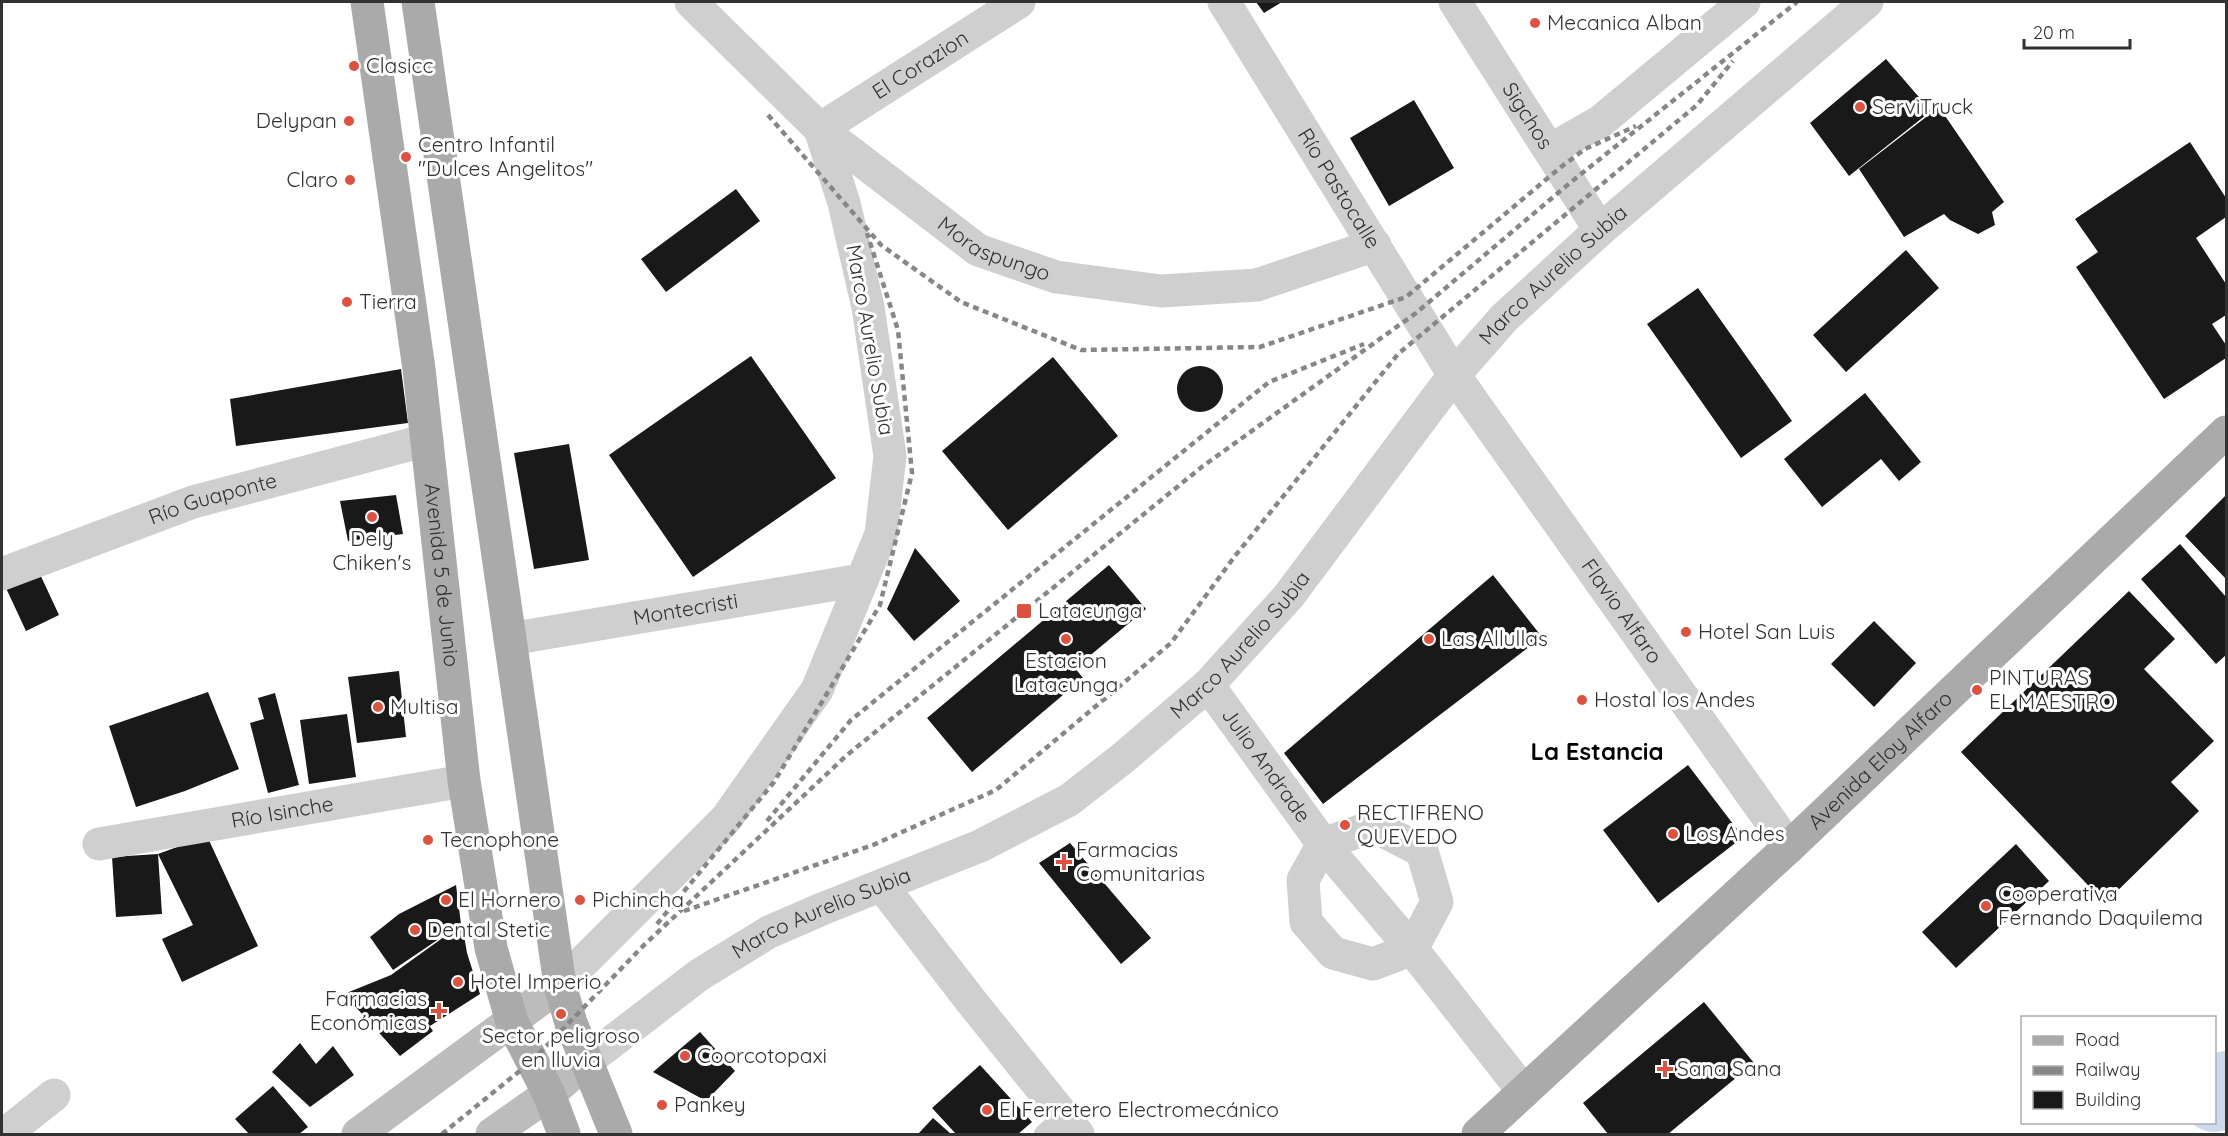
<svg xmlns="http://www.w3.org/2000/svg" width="2228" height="1136" viewBox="0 0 2228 1136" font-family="Quicksand,sans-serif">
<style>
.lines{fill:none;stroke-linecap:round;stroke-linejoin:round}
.river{stroke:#cfdbec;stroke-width:64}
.building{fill:#191919}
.service{stroke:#cfcfcf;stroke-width:20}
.minor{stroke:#cfcfcf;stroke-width:33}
.tertiary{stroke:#cfcfcf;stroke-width:33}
.secondary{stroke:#bcbcbc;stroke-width:33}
.primary{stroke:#aaa;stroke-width:33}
.rail{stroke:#878787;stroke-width:4.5;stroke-dasharray:6 4.5;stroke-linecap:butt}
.poi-dot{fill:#df513e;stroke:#fff;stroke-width:2}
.labels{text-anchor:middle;stroke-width:6;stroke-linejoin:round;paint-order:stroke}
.poi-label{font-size:21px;fill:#323232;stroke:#fff;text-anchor:start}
.street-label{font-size:21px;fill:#323232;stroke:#fff}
.quarter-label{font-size:24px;font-weight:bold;fill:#000;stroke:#fff}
</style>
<rect width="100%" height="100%" fill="#fff"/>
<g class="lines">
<path class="river" d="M2214 1100 2226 1083"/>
</g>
<path class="building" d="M1256 2H1282L1264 13Z
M1886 59 1931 111 1849 176 1810 123Z
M1414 100 1454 168 1389 206 1350 138Z
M1939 107 2004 202 1992 212 1995 225 1978 234 1950 220 1944 214 1904 237 1859 169Z
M2190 142 2226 198V217L2196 238 2226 284V315L2212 324 2226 345V358L2164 399 2076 267 2098 252 2075 219Z
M736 189 760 221 666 292 641 259Z
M1906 250 1939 288 1846 372 1813 335Z
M1698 288 1792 421 1741 458 1647 324Z
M751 356 836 478 693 577 609 455Z
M1053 357 1118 436 1008 530 942 451Z
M1177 389a23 23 0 1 1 46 0a23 23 0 1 1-46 0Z
M401 369 408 423 236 446 230 399Z
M1865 393 1921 462 1899 481 1881 459 1822 507 1784 459Z
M569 444 589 560 534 569 514 453Z
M396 495 403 534 348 541 340 501Z
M2226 495V579L2185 536Z
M2180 544 2226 597V655L2216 664 2141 579Z
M915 548 960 601 914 641 887 609Z
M1109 565 1146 609 1075 668 1083 678 972 772 927 718Z
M39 572 59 615 26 631 6 588Z
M1493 575 1542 637 1323 804 1284 753Z
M2129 591 2175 639 2144 669 2214 741 2171 782 2199 811 2105 903 1961 752Z
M1874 621 1916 663 1874 707 1831 664Z
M399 671 406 737 357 743 348 677Z
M208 692 239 769 185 791 136 807 109 726Z
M275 693 299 785 268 793 250 723 264 719 258 698Z
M347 714 356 777 309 784 300 720Z
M1688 765 1743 837 1658 903 1603 830Z
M207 836 258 946 182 982 162 939 193 925 158 854Z
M1070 843 1151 938 1121 964 1039 863Z
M2016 844 2049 881 1956 968 1922 932Z
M158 854 162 914 116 917 112 857Z
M456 885 461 924 393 970 370 937 399 914Z
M462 924 467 953 480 994 430 1026 425 1020 433 1031 400 1056 344 994 391 975Z
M1704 1002 1754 1063 1668 1134H1608L1583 1103Z
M700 1032 735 1071 706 1101 653 1072Z
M300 1043 316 1064 333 1046 354 1075 310 1107 272 1072Z
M980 1065 1032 1122 1018 1134H956L932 1108Z
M273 1086 308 1127 299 1134H249L235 1119Z
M933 1118 951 1134H918Z"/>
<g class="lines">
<path class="service" d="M1044 1134 1052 1127"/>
<g class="minor">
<path id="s1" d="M691 2 820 129 978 250 1056 277 1161 291 1257 285 1375 245"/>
<path id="s2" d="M1224 2 1454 375 1789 847"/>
<path id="s3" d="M1455 2 1600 230"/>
<path d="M1550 150 1601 121 1744 2"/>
<path id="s4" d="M2 574 193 502 427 440"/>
<path id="s5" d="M510 639 861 580"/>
<path id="s6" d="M1208 685 1323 844 1412 949 1524 1092"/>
<path d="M1374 826 1422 851 1437 902 1412 949 1373 964 1333 953 1306 922 1303 880 1323 844Z"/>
<path id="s7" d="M99 844 464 781"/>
<path d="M882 886 971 1001 1078 1134"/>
<path id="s8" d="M560 985 726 819 817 690 881 534 890 456 868 307 844 203 820 129 1019 2"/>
<path d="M5 1134 54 1095"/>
</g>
<path class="tertiary" id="s9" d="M587 1061 699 975 769 932 822 909 980 846 1069 800 1123 758 1208 685 1288 597 1454 375 1504 318 1600 230 1867 2"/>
<path class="secondary" d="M358 1134 560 985
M492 1134 549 1094 587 1061"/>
<g class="primary">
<path id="s10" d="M367 2 419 369 464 781 491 948 512 1022 549 1094 564 1134"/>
<path d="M418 2 560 985 571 1023 616 1134"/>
<path id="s11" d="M1478 1134 1789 847 2226 432"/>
</g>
<path class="rail" d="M768 115 881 245 961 302 1081 350 1260 347 1406 297 1561 167 1585 149 1636 126
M767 821 851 720 1269 382 1364 344
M684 911 873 845 996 790 1171 643 1235 556 1398 354 1697 105 1733 61
M657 924 774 782 880 605 912 473 898 330 867 233
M442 1134 532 1061 643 946 847 755 1203 466 1416 313 1571 182 1797 2"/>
</g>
<g class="poi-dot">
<circle cx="1535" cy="23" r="6"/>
<circle cx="354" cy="66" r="6"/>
<circle cx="1860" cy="107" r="6"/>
<circle cx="349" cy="121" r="6"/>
<circle cx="406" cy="157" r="6"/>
<circle cx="350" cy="180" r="6"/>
<circle cx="347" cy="302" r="6"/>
<circle cx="372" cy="517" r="6"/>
<rect x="1016" y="603" width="16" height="16" rx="3"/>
<circle cx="1686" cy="632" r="6"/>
<circle cx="1066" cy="639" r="6"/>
<circle cx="1429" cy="639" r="6"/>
<circle cx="1977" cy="690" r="6"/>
<circle cx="1582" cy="700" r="6"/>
<circle cx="378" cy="707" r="6"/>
<circle cx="1345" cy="825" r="6"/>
<circle cx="1673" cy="834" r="6"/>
<circle cx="428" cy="840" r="6"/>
<path d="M1061 853h6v6h6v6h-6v6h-6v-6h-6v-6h6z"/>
<circle cx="446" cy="900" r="6"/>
<circle cx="580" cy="900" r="6"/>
<circle cx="1986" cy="906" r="6"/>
<circle cx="415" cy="930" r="6"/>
<circle cx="458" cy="982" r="6"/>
<path d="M436 1002h6v6h6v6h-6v6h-6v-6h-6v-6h6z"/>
<circle cx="561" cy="1014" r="6"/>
<circle cx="685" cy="1056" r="6"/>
<path d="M1662 1060h6v6h6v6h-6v6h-6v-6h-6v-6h6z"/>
<circle cx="662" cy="1105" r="6"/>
<circle cx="987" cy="1110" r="6"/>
</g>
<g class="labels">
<g class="poi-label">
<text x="1547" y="30">Mecanica Alban</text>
<text x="366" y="73">Clasicc</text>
<text x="1872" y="114">ServiTruck</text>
<text x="337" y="128" text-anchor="end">Delypan</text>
<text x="418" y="152">Centro Infantil<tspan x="418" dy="24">"Dulces Angelitos"</tspan></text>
<text x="338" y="187" text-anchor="end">Claro</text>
<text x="359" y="309">Tierra</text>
<text x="372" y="546" text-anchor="middle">Dely<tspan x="372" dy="24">Chiken's</tspan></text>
<text x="1038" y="618">Latacunga</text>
<text x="1698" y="639">Hotel San Luis</text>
<text x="1441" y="646">Las Allullas</text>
<text x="1066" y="668" text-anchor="middle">Estacion<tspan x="1066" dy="24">Latacunga</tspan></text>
<text x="1989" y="685">PINTURAS<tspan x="1989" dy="24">EL MAESTRO</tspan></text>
<text x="1594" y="707">Hostal los Andes</text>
<text x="390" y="714">Multisa</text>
<text x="1357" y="820">RECTIFRENO<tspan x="1357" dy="24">QUEVEDO</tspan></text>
<text x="1685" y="841">Los Andes</text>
<text x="440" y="847">Tecnophone</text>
<text x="1076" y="857">Farmacias<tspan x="1076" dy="24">Comunitarias</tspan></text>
<text x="1998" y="901">Cooperativa<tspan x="1998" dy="24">Fernando Daquilema</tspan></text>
<text x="458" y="907">El Hornero</text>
<text x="592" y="907">Pichincha</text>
<text x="427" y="937">Dental Stetic</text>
<text x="470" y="989">Hotel Imperio</text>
<text x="427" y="1006" text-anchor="end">Farmacias<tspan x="427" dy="24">Económicas</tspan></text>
<text x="561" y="1043" text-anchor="middle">Sector peligroso<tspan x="561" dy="24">en lluvia</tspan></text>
<text x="697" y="1063">Coorcotopaxi</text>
<text x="1677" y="1076">Sana Sana</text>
<text x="674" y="1112">Pankey</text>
<text x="999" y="1117">El Ferretero Electromecánico</text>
</g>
<g class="street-label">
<text dy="7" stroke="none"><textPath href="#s8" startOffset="1094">El Corazion</textPath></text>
<text dy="7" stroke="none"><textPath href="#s3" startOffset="135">Sigchos</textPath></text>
<text dy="7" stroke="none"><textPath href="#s2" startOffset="219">Río Pastocalle</textPath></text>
<text dy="7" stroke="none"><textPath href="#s1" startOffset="394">Moraspungo</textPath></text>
<text dy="7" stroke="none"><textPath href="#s9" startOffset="1269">Marco Aurelio Subia</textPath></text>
<text transform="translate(870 340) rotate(80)" y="7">Marco Aurelio Subia</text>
<text dy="7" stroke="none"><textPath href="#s4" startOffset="224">Río Guaponte</textPath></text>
<text dy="7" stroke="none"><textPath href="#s10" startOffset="578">Avenida 5 de Junio</textPath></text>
<text dy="7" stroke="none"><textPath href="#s5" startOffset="178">Montecristi</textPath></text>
<text dy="7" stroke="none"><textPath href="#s2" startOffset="728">Flavio Alfaro</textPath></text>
<text dy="7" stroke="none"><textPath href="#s9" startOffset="783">Marco Aurelio Subia</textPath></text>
<text dy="7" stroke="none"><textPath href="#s11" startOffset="549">Avenida Eloy Alfaro</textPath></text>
<text dy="7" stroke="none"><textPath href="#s6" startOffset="99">Julio Andrade</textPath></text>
<text dy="7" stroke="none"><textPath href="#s7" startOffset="186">Río Isinche</textPath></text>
<text dy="7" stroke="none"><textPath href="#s9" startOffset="279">Marco Aurelio Subia</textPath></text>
</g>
<g class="quarter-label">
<text x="1597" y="760">La Estancia</text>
</g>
</g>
<rect width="2228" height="1136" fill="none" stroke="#323232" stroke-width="6"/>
<rect x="2021" y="1016" width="195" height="108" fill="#ffffff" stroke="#adadad" stroke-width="1.5"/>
<rect x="2033" y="1036" width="30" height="9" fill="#aaaaaa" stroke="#adadad" stroke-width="1.5"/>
<text x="2075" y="1046" font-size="18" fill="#323232">Road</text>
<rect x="2033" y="1066" width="30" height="9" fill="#878787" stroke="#adadad" stroke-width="1.5"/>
<text x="2075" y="1076" font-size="18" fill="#323232">Railway</text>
<rect x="2033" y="1091" width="30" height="18" fill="#191919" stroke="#adadad" stroke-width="1.5"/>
<text x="2075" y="1106" font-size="18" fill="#323232">Building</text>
<path d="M2024 39v9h106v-9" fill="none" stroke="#323232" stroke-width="3"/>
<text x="2033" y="39" font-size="18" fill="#323232" stroke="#ffffff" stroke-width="4.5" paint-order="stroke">20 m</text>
</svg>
